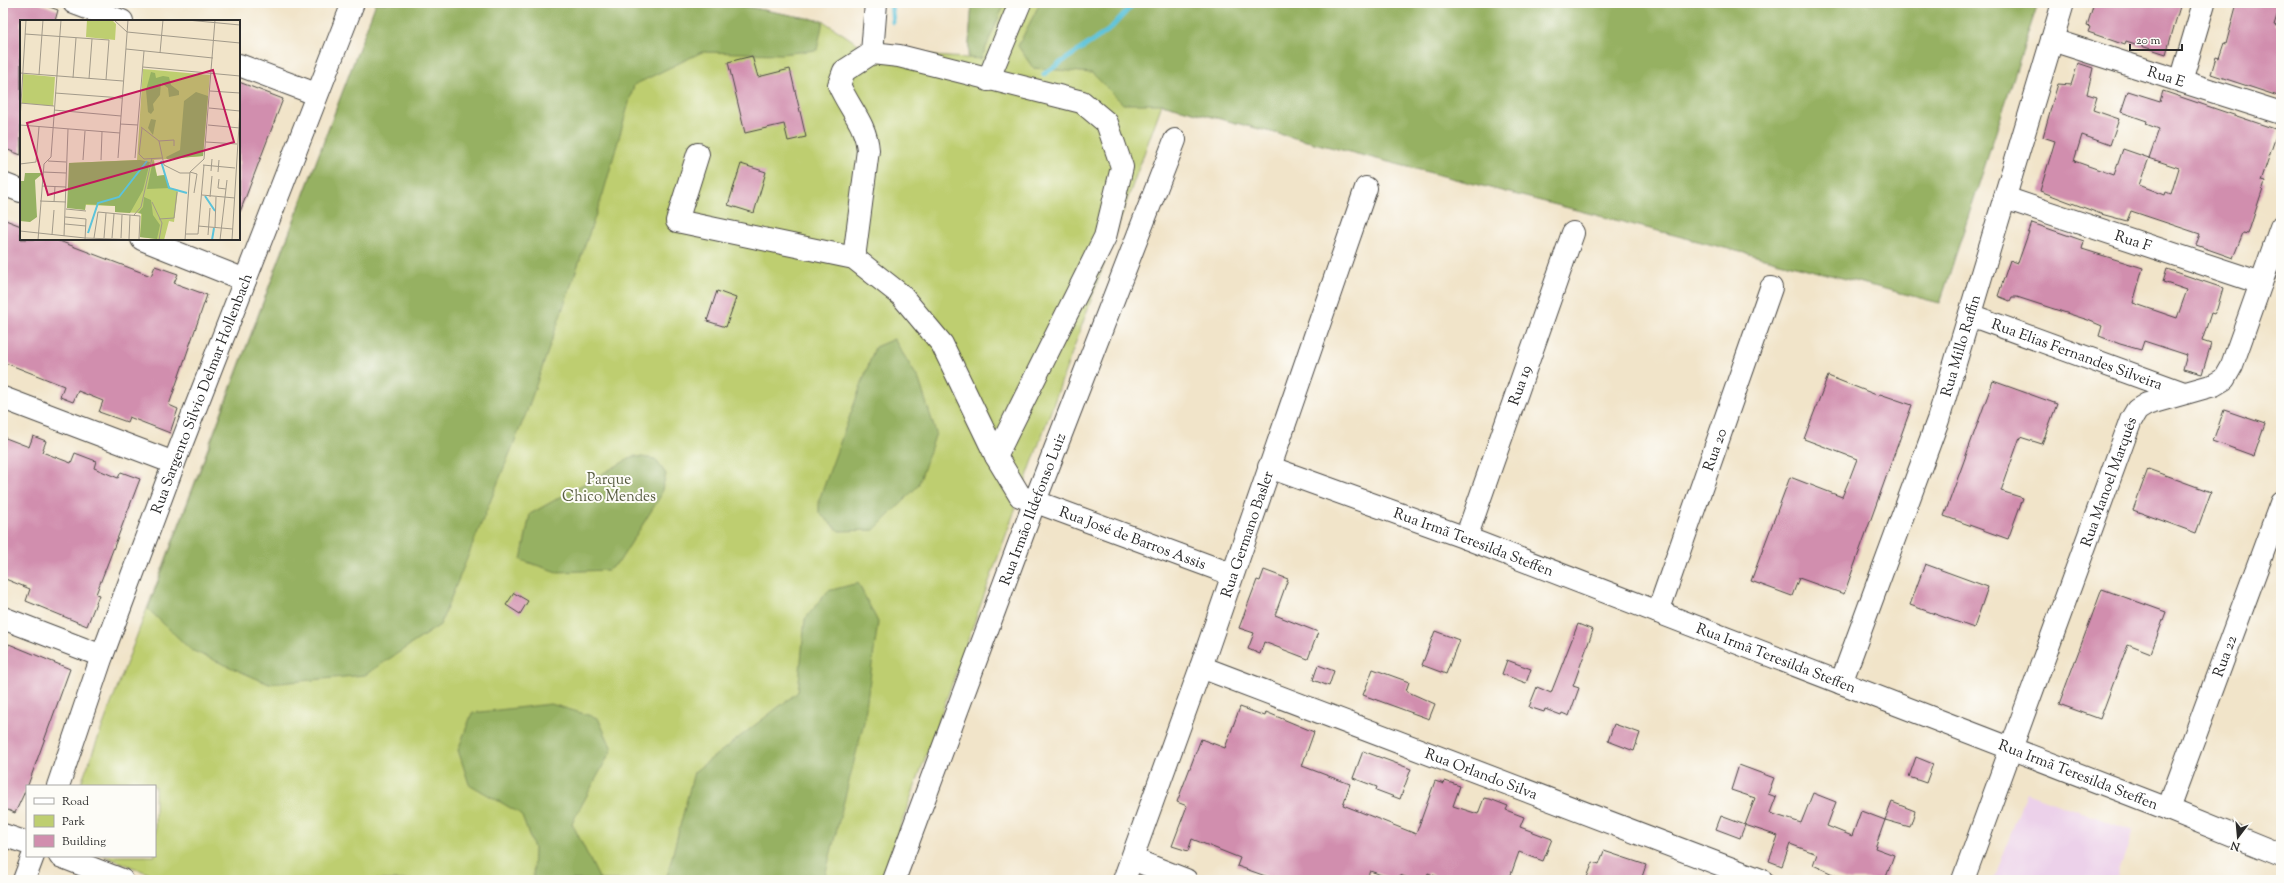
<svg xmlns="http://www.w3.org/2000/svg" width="2284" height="883" viewBox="0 0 2284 883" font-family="'Sorts Mill Goudy',serif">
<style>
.built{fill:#ecd1ea}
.green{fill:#bece70;stroke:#747c4e}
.forest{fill:#96b162;stroke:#606e46}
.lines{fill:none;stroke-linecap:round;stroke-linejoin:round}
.stream{stroke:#5cc3da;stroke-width:5}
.building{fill:#d18eae;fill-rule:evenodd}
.minor-casing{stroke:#494743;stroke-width:24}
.minor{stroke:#fff;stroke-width:22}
.labels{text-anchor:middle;stroke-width:4;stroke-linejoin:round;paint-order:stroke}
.street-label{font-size:15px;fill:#2b2b2b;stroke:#fdfcf7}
.park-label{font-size:15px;fill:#575c40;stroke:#fdfcf7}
.inset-river{fill:none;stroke:#5cc3da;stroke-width:2}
.inset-road{fill:none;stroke:#a29a8a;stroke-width:1}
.view{fill:#c2185b;fill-opacity:0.15;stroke:#c2185b;stroke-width:2}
.inset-edge{fill:none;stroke:#2b2b2b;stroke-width:2}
</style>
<rect width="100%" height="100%" fill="#fdfcf7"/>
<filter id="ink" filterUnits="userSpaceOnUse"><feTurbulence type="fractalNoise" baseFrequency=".025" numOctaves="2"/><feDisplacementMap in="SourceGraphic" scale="8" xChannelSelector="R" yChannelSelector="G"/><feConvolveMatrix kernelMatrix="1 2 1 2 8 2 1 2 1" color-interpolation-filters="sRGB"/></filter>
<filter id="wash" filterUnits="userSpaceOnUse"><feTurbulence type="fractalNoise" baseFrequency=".012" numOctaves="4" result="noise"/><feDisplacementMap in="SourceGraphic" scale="16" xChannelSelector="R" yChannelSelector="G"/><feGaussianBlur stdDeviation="0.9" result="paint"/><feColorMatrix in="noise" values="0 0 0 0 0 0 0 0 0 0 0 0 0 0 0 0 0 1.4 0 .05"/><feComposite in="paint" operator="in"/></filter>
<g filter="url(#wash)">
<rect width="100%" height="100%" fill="#f1e4c9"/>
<path class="built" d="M2026 792 2133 831 2116 880H1994Z"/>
<path class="green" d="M376 3H726L823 21 872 53 968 58 972 3H2038L1940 303 1162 104 881 880H165L104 856H155V786H80Z"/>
<path class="forest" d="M376 3H726L823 21 817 50 781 54 702 52 634 85 603 194 527 411 440 625 365 675 269 684 191 650 148 609Z
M972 3H1005L981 59 968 58Z
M1040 3H2038L1940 303 1162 104H1123L1092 73 1033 68 1018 46Z
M894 339 919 380 936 433 918 486 874 530 839 531 819 513V500L875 347Z
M634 456 655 459 666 474 660 497 619 562 608 570 557 572 521 560 530 514Z
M858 583 878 622 864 722 824 880H666L694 772 798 692 805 619 828 591Z
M551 704 598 718 612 749 572 823 600 880H533L534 848 521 814 469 784 458 750 472 713Z"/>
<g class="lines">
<path class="stream" d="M891 3 893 22
M1044 74 1109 30 1134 3"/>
</g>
<g id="blocks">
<path class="building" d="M3 3H38L58 10 55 21H21V155L3 148Z
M2094 3H2181L2166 54 2126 41 2125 45 2088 32 2090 27 2087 26Z
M2237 3H2281L2274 25 2281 27V97L2211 74 2216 57 2219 58 2224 43 2226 44Z
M752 56 758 77 790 69 806 137 788 141 784 124 745 133 728 62Z
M2078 63 2093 68 2087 94 2097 97 2093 110 2119 119 2110 145 2082 135 2074 161 2114 175 2123 149 2149 158 2159 129 2146 124 2147 121 2121 112 2128 91 2160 101 2163 91 2278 130 2261 181 2265 182 2248 234 2243 233 2233 258 2196 245 2200 234 2131 211 2127 221 2101 214 2040 191 2055 141 2043 137 2054 97 2058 84 2071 85ZM2149 158 2179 168 2171 194 2166 192 2165 195 2139 185Z
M239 82 283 99 240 212 239 211Z
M741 164 766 172 754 213 728 205Z
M3 219 21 226V239H54L151 276 155 266 178 274 174 283 207 295 169 405 178 409 170 433 129 417 127 422 99 412 103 401 78 391 73 402 60 397 64 386 3 362Z
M2032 223 2084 241 2082 249 2143 268 2133 303 2177 318 2187 290 2163 282 2167 269 2223 288 2217 309 2214 314 2211 313 2202 341 2211 344 2202 374 2183 369 2187 355 2144 341 2141 350 2120 344 2099 336 2102 326 2088 320 2017 297H2012L2010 301 1998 296 2010 260 2018 263Z
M717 291 736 298 726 327 707 321Z
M1828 376 1879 396 1880 394 1912 405 1844 594 1799 578 1792 596 1751 581 1790 477 1842 497 1849 480 1857 459 1804 439Z
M1993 381 2057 404 2042 444 2020 437 2001 491 2023 498 2008 539 1944 516Z
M2224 410 2265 424 2254 456 2213 441Z
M33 436 46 441 42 452 71 463 75 453 96 461 94 468 118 478 121 472 140 479 96 594 99 595 87 626 26 601 30 589 3 578V437L29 447Z
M2148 469 2211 492 2196 533 2133 510Z
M1925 564 1988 587 1974 628 1910 605Z
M1264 570 1288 579 1275 615 1318 632 1308 659 1264 642 1260 654 1248 649 1254 633 1239 628 1257 580 1260 581Z
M2102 589 2166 612 2151 653 2128 644 2100 719 2059 704Z
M514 593 528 601 520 614 506 605Z
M1578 624 1593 630 1573 686 1579 688 1569 716 1562 713 1561 715 1545 709 1544 712 1529 707 1537 687 1551 693Z
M1435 631 1459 640 1446 674 1422 665Z
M9 644 70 669 28 785 15 813 3 808V660Z
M1507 660 1531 669 1526 683 1502 674Z
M1318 665 1334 671 1329 686 1313 680Z
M1373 669 1409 682 1406 691 1435 704 1429 719 1363 695Z
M1240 707 1265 716 1266 712 1314 732 1302 766 1350 784 1343 805 1416 834 1435 781 1444 784 1445 781 1460 786 1453 806 1478 814 1484 798 1490 799 1508 806 1506 810 1524 817 1520 827 1552 839 1543 861 1519 852 1509 880H1446L1428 873 1426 880H1414L1400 875 1399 880H1396L1370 871 1366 880H1277L1237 866 1240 858 1192 839 1188 851 1172 846 1187 806 1177 802 1201 739 1225 748Z
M1614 724 1640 733 1634 751 1608 741Z
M1363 751 1411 769 1400 799 1376 790 1377 787 1353 778Z
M1916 757 1933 764 1926 783 1909 777Z
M1739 765 1774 778 1768 794 1776 797 1770 813 1801 823 1813 793 1836 802 1827 826 1852 836 1861 811 1885 820 1875 848 1894 855 1885 880H1850L1837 876 1813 865 1817 854 1790 844 1782 866 1769 861 1778 836 1745 825 1755 798 1731 790Z
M1892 802 1915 811 1910 827 1885 820Z
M1721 816 1745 825 1740 838 1716 829Z
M1604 851 1646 865 1641 880H1586L1593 862 1599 864Z"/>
</g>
</g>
<g filter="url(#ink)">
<use href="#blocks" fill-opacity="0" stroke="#494743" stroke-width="1"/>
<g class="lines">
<defs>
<g id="minor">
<path d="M74 3 122 21"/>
<path id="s1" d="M2052 40 2281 113"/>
<path d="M872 53 876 3"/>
<path d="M239 65 316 94"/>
<path d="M988 80 1020 3"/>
<path d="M2181 81 2204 3"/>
<path id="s2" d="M698 154 677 221 854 258 901 295 942 344 996 456 1020 496 1231 574"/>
<path d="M3 184 21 191"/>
<path id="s3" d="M2005 198 2261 283"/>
<path d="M142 239 245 280"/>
<path d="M854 258 868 150C866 124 849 108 839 85L844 71 872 53 899 56 1082 102 1107 123 1122 167 1105 237 996 456"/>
<path id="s4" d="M1970 315 2184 393"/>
<path d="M3 398 174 463"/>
<path id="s5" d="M1269 467 1466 538 2168 809 2281 855"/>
<path id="s6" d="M1466 538 1573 233"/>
<path id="s7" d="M1658 612 1771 288"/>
<path d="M3 618 102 656"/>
<path id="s8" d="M1201 667 1761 880"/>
<path id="s9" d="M1841 683 1938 420 2063 3"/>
<path id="s10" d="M58 786 102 656 174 463 353 3"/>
<path id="s11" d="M2168 809 2281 503"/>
<path d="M3 835 27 843"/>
<path d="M60 856 122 880"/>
<path d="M1132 859 1186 880"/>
<path d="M24 880 33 856"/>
<path id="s12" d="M894 880 1035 501 1175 140"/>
<path id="s13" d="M1124 880 1201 667 1366 188"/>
<path id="s14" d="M1963 880 2131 420 2137 410 2147 404 2214 385 2224 379 2232 365 2281 227"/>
</g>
</defs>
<use href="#minor" class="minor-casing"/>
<use href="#minor" class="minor"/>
</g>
</g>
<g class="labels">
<g class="street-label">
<text dy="5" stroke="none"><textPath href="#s1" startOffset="120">Rua E</textPath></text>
<text dy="5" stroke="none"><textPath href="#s3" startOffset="135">Rua F</textPath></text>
<text dy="5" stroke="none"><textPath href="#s9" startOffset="358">Rua Millo Raffin</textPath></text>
<text dy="5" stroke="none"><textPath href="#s4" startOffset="114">Rua Elias Fernandes Silveira</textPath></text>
<text dy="5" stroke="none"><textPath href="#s6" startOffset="162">Rua 19</textPath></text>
<text dy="5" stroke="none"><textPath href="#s10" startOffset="418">Rua Sargento Silvio Delmar Hollenbach</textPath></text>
<text dy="5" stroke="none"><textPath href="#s7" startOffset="172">Rua 20</textPath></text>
<text dy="5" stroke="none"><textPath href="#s14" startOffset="424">Rua Manoel Marquês</textPath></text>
<text dy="5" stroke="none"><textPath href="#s12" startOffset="396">Rua Irmão Ildefonso Luiz</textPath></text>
<text dy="5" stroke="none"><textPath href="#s13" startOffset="367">Rua Germano Basler</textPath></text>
<text dy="5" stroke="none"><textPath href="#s2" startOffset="666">Rua José de Barros Assis</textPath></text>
<text dy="5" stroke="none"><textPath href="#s5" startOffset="218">Rua Irmã Teresilda Steffen</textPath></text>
<text dy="5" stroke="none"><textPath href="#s11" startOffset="163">Rua 22</textPath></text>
<text dy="5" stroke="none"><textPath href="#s5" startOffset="542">Rua Irmã Teresilda Steffen</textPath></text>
<text dy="5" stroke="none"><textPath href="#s8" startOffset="300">Rua Orlando Silva</textPath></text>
<text dy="5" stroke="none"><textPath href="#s5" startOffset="866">Rua Irmã Teresilda Steffen</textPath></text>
</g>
<g class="park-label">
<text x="609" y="484">Parque<tspan x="609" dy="17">Chico Mendes</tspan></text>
</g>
</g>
<g transform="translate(20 20)">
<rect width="220" height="220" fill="#f1e4c9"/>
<path d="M67 0H92L96 4 95 20 66 17ZM123 49 190 55 183 136 134 140 137 156 145 155 150 168 158 170 154 202 149 201 144 220 120 217 121 193 95 192V186L66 185 49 143 117 140ZM3 54 35 57 33 86 2 83Z" fill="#bece70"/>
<path d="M131 52 135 53 136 58 143 56 149 57 151 65 159 71V75L149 77 148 68 141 63 140 75 133 84 134 90 131 94 128 92 126 70ZM176 72 188 76 183 136 147 139 146 137 160 130 164 81ZM131 99 136 100 133 115 128 108ZM120 140 130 142 123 170 110 193 95 192V186L66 184 65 190 47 188 49 143ZM133 140 137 156 145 155 150 168 127 169ZM5 153H21V155L15 160 17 197 10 202 0 201V161H4ZM124 177 131 180 133 195 140 205 137 219 120 217 122 194 118 193 123 187Z" fill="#96b162"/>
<path class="inset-river" d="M141 141 149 168 167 173M185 176 195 191M68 213 78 183 99 177 127 141M192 220 194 208"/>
<path class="inset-road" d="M94 0 107 12M167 0 220 5M107 12 220 23M5 14 89 20 86 60M106 29 193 38M140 33 143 0M123 47 220 56M0 53 103 61M19 55 23 0M53 58 56 18M69 59 72 19M190 71 220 73M35 73 102 78M0 83 34 86M189 88 220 91M34 90 101 96M0 100 6 0M100 104 118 105M0 105 100 113M188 105 220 108M121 107 139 121 154 120V126M122 108 119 134 124 139 142 138M139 121 144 145 160 153H170M186 122 217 124M98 138 108 0M115 138 124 31M63 140 65 111M81 140 82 112M28 141 46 142M0 144 16 142 19 107M183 145 215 148M191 151 192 139M23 152 46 153M170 152 177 154 174 173M198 152 199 140M199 159 198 168 206 169M22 166 46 167M182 175 215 178M190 177 192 156M20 181 46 182M34 182 35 166M132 182 142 203 139 220M46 189 66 191M114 195 121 187 132 138M45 197 66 199 65 220M139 199 154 198 157 172M45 204 66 206M178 206 213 209M195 207 196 177M0 211 65 218 122 220M166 214H178L184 145M32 215 34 190M188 215 190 188M44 216 48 109M74 218 78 192 120 196 119 219M84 218 86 193M92 218 94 194M101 218 102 195M109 219 110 195M18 220 24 144 31 137 41 0M165 220 170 152 184 139 195 0M200 220 207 160M212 220 220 89"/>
<path class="view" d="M193 50 214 122 28 175 7 103Z"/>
<rect width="220" height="220" class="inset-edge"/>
</g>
<rect width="2284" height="883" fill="none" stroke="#fdfcf7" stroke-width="16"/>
<rect x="26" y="785" width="130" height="72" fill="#fdfcf7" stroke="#a9a8a5"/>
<rect x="34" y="798" width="20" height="6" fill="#ffffff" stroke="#a9a8a5"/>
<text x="62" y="805" font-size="12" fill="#2b2b2b">Road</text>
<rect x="34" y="815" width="20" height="12" fill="#bece70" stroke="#a9a8a5"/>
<text x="62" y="825" font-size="12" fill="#2b2b2b">Park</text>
<rect x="34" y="835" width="20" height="12" fill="#d18eae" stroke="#a9a8a5"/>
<text x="62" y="845" font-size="12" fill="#2b2b2b">Building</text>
<g transform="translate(2238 837) rotate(196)" stroke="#fdfcf7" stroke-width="3" paint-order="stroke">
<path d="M0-3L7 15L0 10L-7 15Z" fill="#2b2b2b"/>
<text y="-6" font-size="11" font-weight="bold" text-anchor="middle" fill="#2b2b2b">N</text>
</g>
<path d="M2130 44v6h52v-6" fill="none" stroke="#2b2b2b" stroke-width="2"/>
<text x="2136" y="44" font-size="12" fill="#2b2b2b" stroke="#fdfcf7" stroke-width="3" paint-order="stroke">20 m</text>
</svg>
